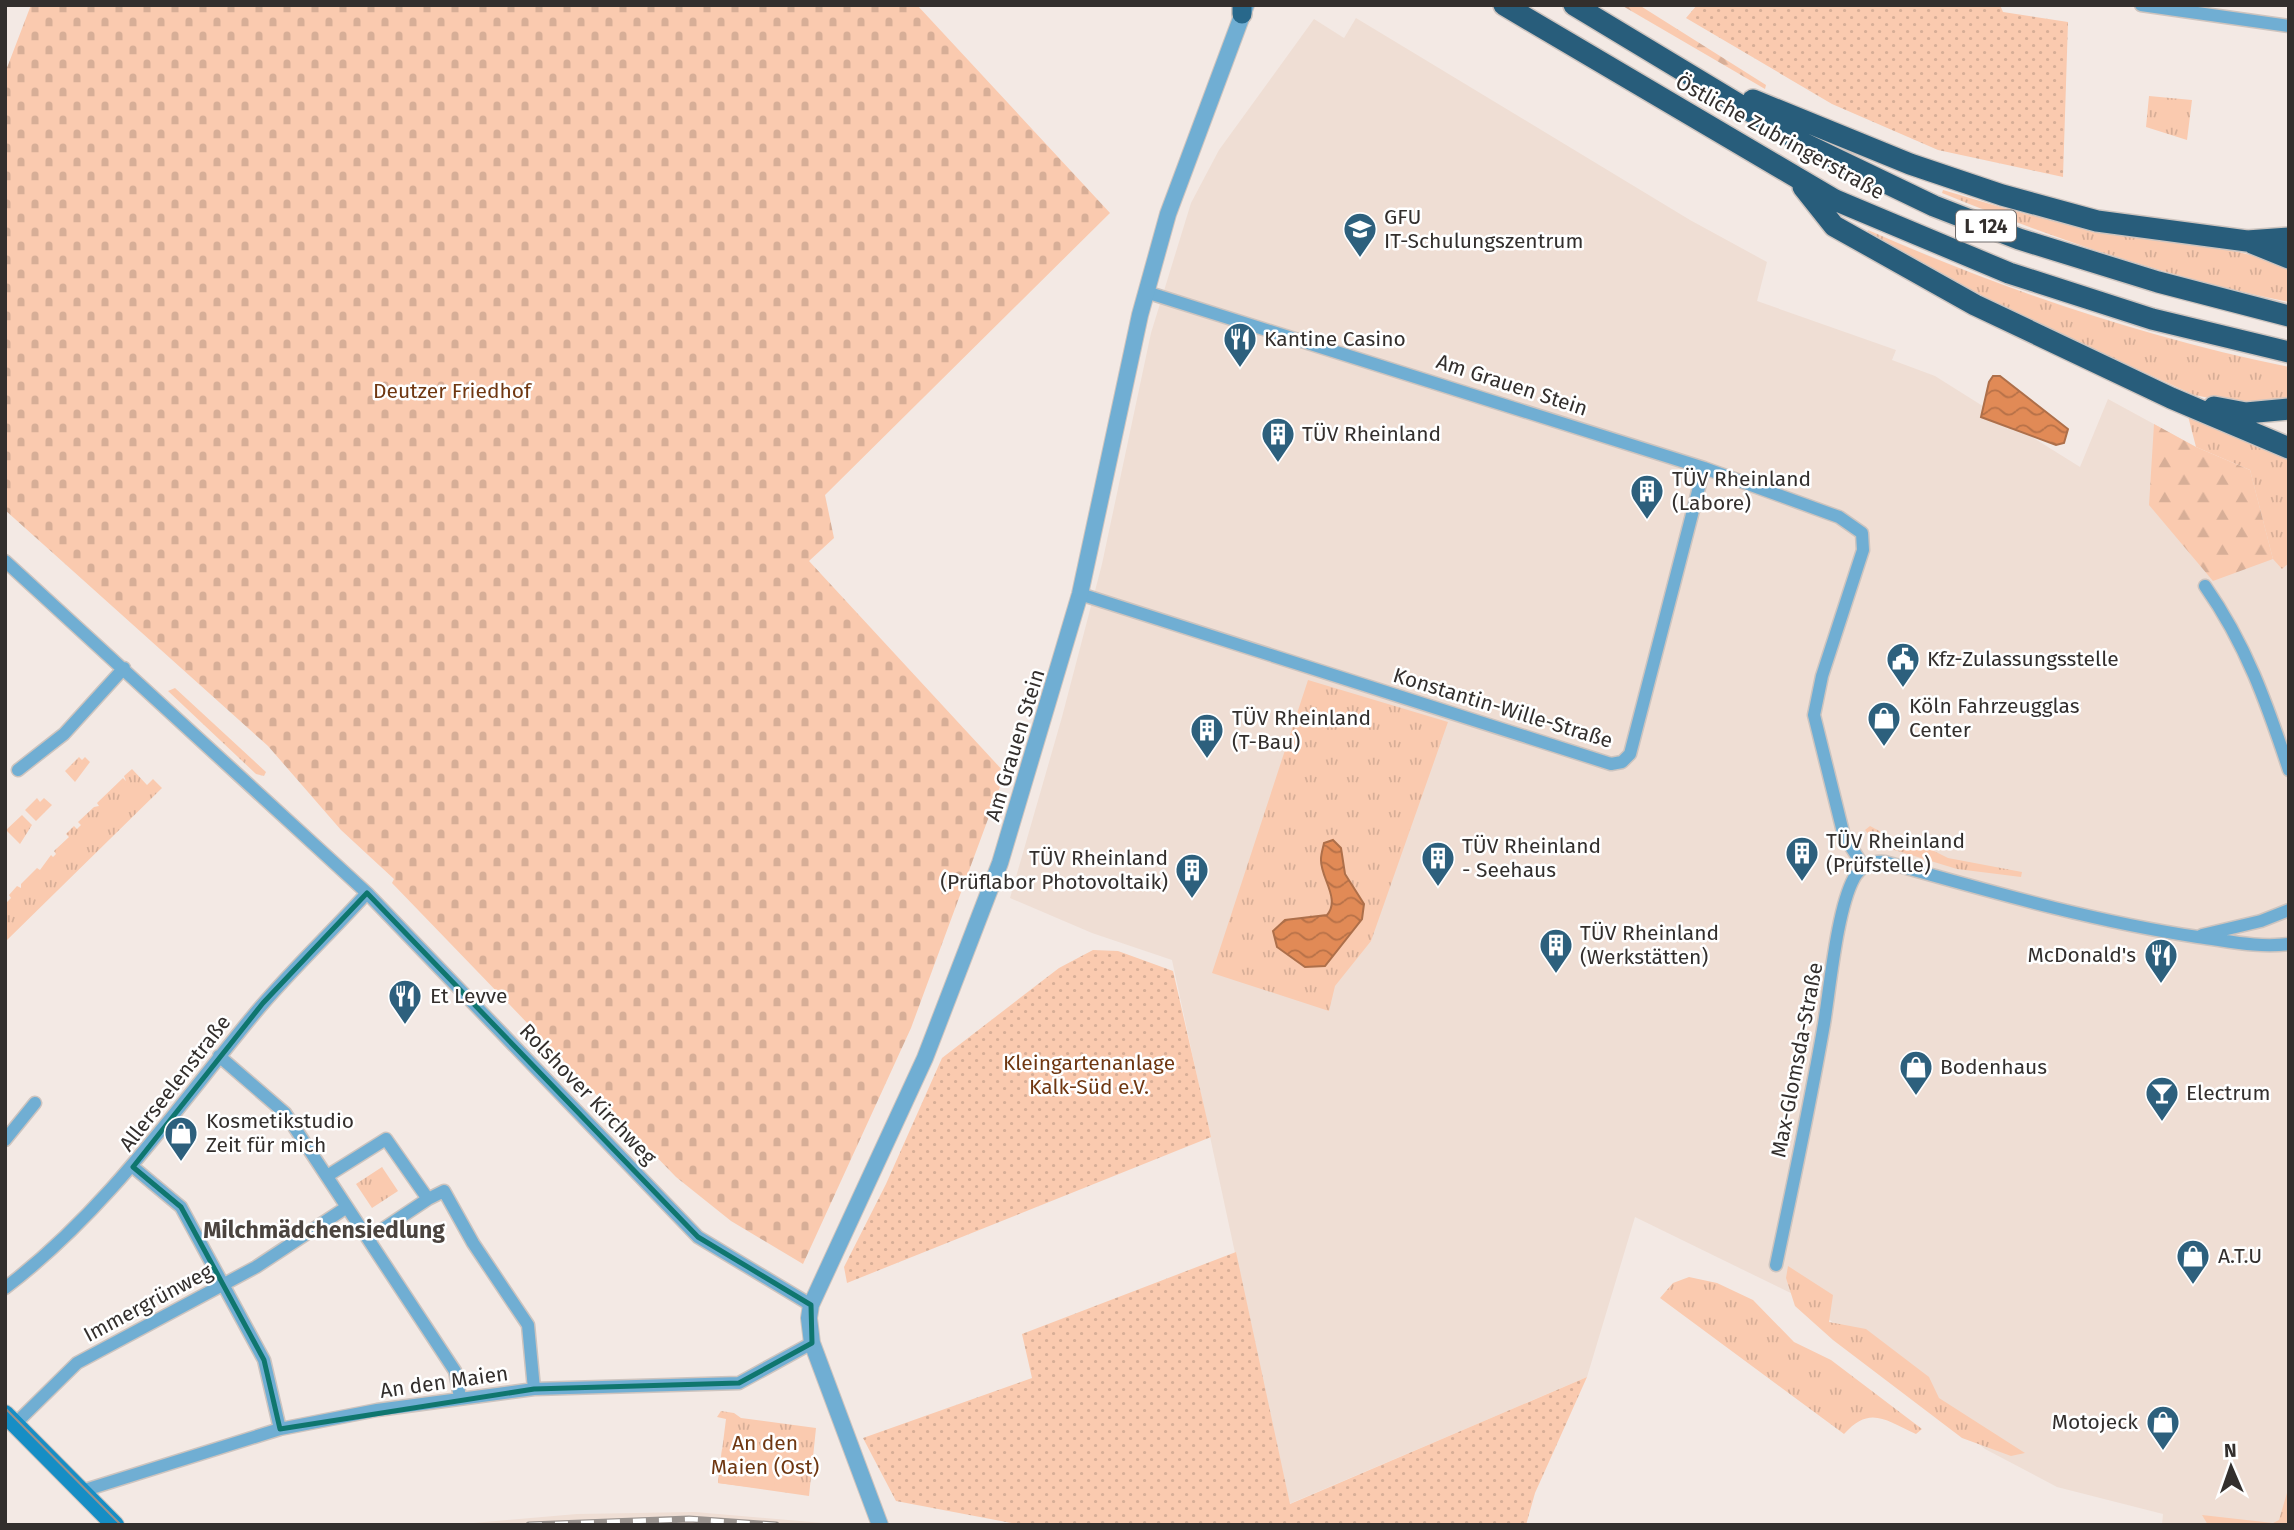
<svg xmlns="http://www.w3.org/2000/svg" width="2294" height="1530" viewBox="0 0 2294 1530" font-family="'Fira Sans',sans-serif">
<style>
.built{fill:#efded4}
.grass{fill:url(#grass-tufts)}
.forest{fill:url(#forest-firs)}
.cemetery{fill:url(#cemetery-stones)}
.garden{fill:url(#garden-dots)}
.pitch{fill:#facaaf}
.water{fill:url(#water-waves);stroke:#ad6f4a;stroke-width:2}
.lines{fill:none;stroke-linecap:round;stroke-linejoin:round}
.minor-casing{stroke:#cdc4bf;stroke-width:15}
.tertiary-casing{stroke:#cdc4bf;stroke-width:18}
.secondary-casing{stroke:#cdc4bf;stroke-width:20}
.trunk-casing{stroke:#cdc4bf;stroke-width:22}
.motorway-casing{stroke:#cdc4bf;stroke-width:24}
.minor{stroke:#70aed3;stroke-width:12}
.tertiary{stroke:#70aed3;stroke-width:16}
.secondary{stroke:#168ec5;stroke-width:18}
.trunk{stroke:#28688b;stroke-width:19}
.motorway{stroke:#285d7b;stroke-width:21}
.tram{stroke:#9a938f;stroke-width:2}
.rail-casing{stroke:#9a938f;stroke-width:7}
.rail{stroke:#fff;stroke-width:4.5;stroke-dasharray:13;stroke-linecap:butt}
.marked{fill:none;stroke:#0f766e;stroke-width:5;stroke-linejoin:round}
.labels{text-anchor:middle;stroke-width:5;stroke-linejoin:round;paint-order:stroke}
.shield{fill:#fff;stroke:#706d6c;stroke-width:2}
.shield-label{font-size:19px;font-weight:bold;fill:#332f2d}
.street-label{font-size:21px;fill:#332f2d;stroke:#fff}
.poi-label{font-size:21px;fill:#332f2d;stroke:#fff;text-anchor:start}
.park-label{font-size:21px;fill:#6f3711;stroke:#fff}
.neighbourhood-label{font-size:23px;font-weight:bold;fill:#4b443f;stroke:#fff}
</style>
<defs>
<pattern id="grass-tufts" width="24" height="20" patternUnits="userSpaceOnUse" patternTransform="scale(1.75)"><rect width="24" height="20" fill="#facaaf"/><path d="M3 7l-1-3M5 7V3M7 7l1-3M15 17l-1-3M17 17v-4M19 17l1-3" fill="none" stroke="#d7ae97"/></pattern>
<pattern id="forest-firs" width="22" height="20" patternUnits="userSpaceOnUse" patternTransform="scale(1.75)"><rect width="22" height="20" fill="#facaaf"/><path d="M5 1l3.5 6h-7zM16 11l3.5 6h-7z" fill="#d7ae97"/></pattern>
<pattern id="cemetery-stones" width="16" height="16" patternUnits="userSpaceOnUse" patternTransform="scale(1.75)"><rect width="16" height="16" fill="#facaaf"/><path d="M2 7V4a2 2 0 0 1 4 0v3zM10 15v-3a2 2 0 0 1 4 0v3z" fill="#d7ae97"/></pattern>
<pattern id="garden-dots" width="8" height="8" patternUnits="userSpaceOnUse" patternTransform="scale(1.75)"><rect width="8" height="8" fill="#facaaf"/><path d="M2 2h.1M6 6h.1" fill="none" stroke="#d7ae97" stroke-width="1.8" stroke-linecap="round"/></pattern>
<pattern id="water-waves" width="16" height="10" patternUnits="userSpaceOnUse" patternTransform="scale(1.75)"><rect width="16" height="10" fill="#e18a56"/><path d="M0 5q4-4 8 0t8 0" fill="none" stroke="#b77148"/></pattern>
</defs>
<rect width="100%" height="100%" fill="#f3e9e4"/>
<path class="built" d="M1356 18 1690 220 1767 262 1757 301 1896 350 1892 360 1935 376 2080 467 2108 399 2196 447 2289 489V1525H2162L2163 1514 2057 1487 1985 1449 1807 1301 1635 1217 1587 1377 1289 1504 1172 960 1092 933 1010 898 1062 717 1102 564 1151 333 1191 203 1219 150 1314 19 1344 38Z
M695 1512 846 1525H451L577 1514Z"/>
<path class="grass" d="M2149 96 2192 100 2187 140 2146 127Z
M1943 190C2000 207 2057 224 2115 234 2174 243 2233 245 2289 267V302C2169 278 2055 239 1942 193Z
M1868 230C2004 290 2143 337 2289 367V398L2235 403 2194 395 1990 302 1867 233Z
M2188 416 2289 459V563L2282 569 2273 559 2250 470 2196 447Z
M1308 680 1448 722 1371 941 1335 986 1329 1011 1212 973Z
M175 688 266 772 264 776 256 774 168 691Z
M79 757 82 760 85 757 90 762 75 782 65 771Z
M132 769 147 785 153 779 162 788 5 942V904L11 898 9 895 17 886 21 888V884L37 868 40 870 51 855 53 857 56 854 54 851 69 837 66 834 74 826 77 829 81 825 78 822 94 807 99 806 97 803 123 778 126 781 124 776Z
M37 798 40 802 44 798 52 805 36 821 25 810Z
M22 815 32 825 20 844 6 830Z
M1870 826 1902 843 1932 850 1948 858 2022 872 2021 877 1957 869 1888 848 1877 844 1865 830Z
M382 1167 398 1191 372 1208 356 1184Z
M1788 1266 1833 1295 1829 1322 1866 1329 1929 1377 1939 1398 2025 1453 2011 1456 1962 1438 1833 1340 1795 1306 1786 1278Z
M1689 1277 1717 1283 1753 1300 1794 1342 1831 1360 1922 1429 1916 1434C1885 1420 1870 1405 1844 1434L1660 1298 1673 1283Z
M721 1411 734 1413 741 1418 816 1428 809 1496 718 1483 726 1419 717 1417Z
M2289 1486 2288 1525H2208L2202 1515 2273 1523 2279 1520Z"/>
<path class="forest" d="M1621 5H1639L1766 85 1765 89Z
M2154 424 2196 447 2250 470 2273 559 2213 581 2149 505Z"/>
<path class="cemetery" d="M31 5H917L1110 213 825 495 834 538 809 561 1005 773 911 1028 803 1264 731 1221 676 1177 392 883 394 879 341 830 268 746 5 510V73Z"/>
<path class="garden" d="M1697 5H2000L2003 12 2068 22 2063 177 1938 150 1832 104 1686 18Z
M1093 950 1118 951 1173 971 1211 1137 847 1283 844 1267 886 1184 942 1058 1059 968Z
M1236 1252 1290 1504 1587 1377 1535 1493 1526 1525H1022L896 1501 863 1438 1032 1378 1022 1334Z"/>
<path class="pitch" d="M722 1449 778 1457 774 1490 718 1483Z"/>
<path class="water" d="M1993 376H2000L2068 429 2064 443 2056 445 1981 417 1989 382Z
M1333 840 1341 848 1345 874 1364 904 1362 919 1325 966 1305 967 1277 947 1273 931 1285 920 1327 915C1341 899 1320 877 1321 859 1321 854 1323 848 1324 843Z"/>
<g class="lines">
<defs>
<path id="minor" d="M2141 5 2289 26
M1146 292 1704 468 1839 517 1862 533 1863 550 1822 676 1814 715 1844 836 1864 867
M5 561 367 893 698 1237 811 1305
M2205 586C2246 644 2267 704 2289 770
M1080 594 1611 764 1622 762 1630 754 1704 468
M18 770 64 734 124 668
M2202 935 2261 921 2289 910
M219 1056 285 1113 455 1371 460 1397
M5 1140 35 1103
M133 1167 181 1207 264 1360 280 1429
M327 1176 386 1139 428 1199 368 1239
M428 1199 444 1191 473 1243 528 1325 534 1389
M1776 1265C1793 1185 1810 1105 1824 1024 1830 987 1837 909 1854 878 1861 866 1872 861 1885 862 1989 891 2091 921 2198 937 2229 941 2258 948 2289 944
M5 1288C104 1213 173 1113 251 1018 287 974 329 935 367 893
M15 1424 77 1363 256 1267 347 1207
M82 1491 280 1429 377 1410 534 1389 739 1383 812 1343"/>
<path id="tertiary" d="M880 1525 812 1343 809 1318 811 1305 925 1058 1000 863 1080 594 1140 315 1168 214 1246 5"/>
<path id="secondary" d="M5 1414 115 1525"/>
<path id="trunk" d="M1242 14V5"/>
<path id="motorway" d="M1504 5 1835 200 2009 273 2152 319 2289 352
M1574 5 1803 143 1934 206 2019 239 2158 282 2289 316
M1753 100 1910 164 2002 195 2097 221 2247 241 2289 238
M1803 187 1834 226 1975 305 2171 398 2289 448
M2252 243 2289 258
M2214 407 2246 413 2289 409"/>
</defs>
<use href="#minor" class="minor-casing"/>
<use href="#tertiary" class="tertiary-casing"/>
<use href="#secondary" class="secondary-casing"/>
<use href="#trunk" class="trunk-casing"/>
<use href="#motorway" class="motorway-casing"/>
<use href="#minor" class="minor"/>
<use href="#tertiary" class="tertiary"/>
<use href="#secondary" class="secondary"/>
<use href="#trunk" class="trunk"/>
<use href="#motorway" class="motorway"/>
<path class="tram" d="M5 1408 121 1525"/>
<defs>
<path id="rail" d="M529 1525 689 1519 776 1525"/>
</defs>
<use href="#rail" class="rail-casing"/>
<use href="#rail" class="rail"/>
</g>
<path class="marked" d="M367 893 698 1237 811 1305 812 1343 739 1383 534 1389 280 1429 264 1360 181 1207 133 1167 263 1003Z"/>
<defs>
<symbol id="school-pin" viewBox="-11 -11 22 30"><path d="M0 17L-7.5 6A9.5 9.5 0 1 1 7.5 6Z" fill="#2d607d" stroke="#fff"/><path d="M0-5L7-2L0 1L-7-2ZM-4 1L0 2.5L4 1V4Q0 6-4 4Z" fill="#fff"/></symbol>
<symbol id="restaurant-pin" viewBox="-11 -11 22 30"><path d="M0 17L-7.5 6A9.5 9.5 0 1 1 7.5 6Z" fill="#2d607d" stroke="#fff"/><path d="M-5-6h1v4h1v-4h1v4h1v-4h1v5L-1.5 .5V6h-2V.5L-5-1ZM5-6V6H3V1.5H1.5Q1.5-4 5-6Z" fill="#fff"/></symbol>
<symbol id="building-pin" viewBox="-11 -11 22 30"><path d="M0 17L-7.5 6A9.5 9.5 0 1 1 7.5 6Z" fill="#2d607d" stroke="#fff"/><path d="M-4-6H4V6H1V3H-1V6H-4ZM-2.5-4.3h1.7v1.8h-1.7ZM.8-4.3h1.7v1.8H.8ZM-2.5-1h1.7V.8h-1.7ZM.8-1h1.7V.8H.8Z" fill="#fff"/></symbol>
<symbol id="civic-pin" viewBox="-11 -11 22 30"><path d="M0 17L-7.5 6A9.5 9.5 0 1 1 7.5 6Z" fill="#2d607d" stroke="#fff"/><path d="M-.6-6.5H3V-4.5H.6V-3L4-1V1h2V6H-6V1h2V-1L-.6-3ZM-1.2 2.5V6h2.4V2.5Z" fill="#fff"/></symbol>
<symbol id="shop-pin" viewBox="-11 -11 22 30"><path d="M0 17L-7.5 6A9.5 9.5 0 1 1 7.5 6Z" fill="#2d607d" stroke="#fff"/><path d="M-5-2.5h2.3a2.7 3.5 0 0 1 5.4 0H5L5.5 6h-11ZM-1.5-2.5h3a1.5 2.3 0 0 0-3 0Z" fill="#fff"/></symbol>
<symbol id="bar-pin" viewBox="-11 -11 22 30"><path d="M0 17L-7.5 6A9.5 9.5 0 1 1 7.5 6Z" fill="#2d607d" stroke="#fff"/><path d="M-6-5H6L.8 .8V4.5H3.5V6h-7V4.5H-.8V.8Z" fill="#fff"/></symbol>
</defs>
<g fill-rule="evenodd">
<use href="#school-pin" x="1341" y="210" width="38" height="52"/>
<use href="#restaurant-pin" x="1221" y="320" width="38" height="52"/>
<use href="#building-pin" x="1259" y="415" width="38" height="52"/>
<use href="#building-pin" x="1628" y="472" width="38" height="52"/>
<use href="#civic-pin" x="1884" y="640" width="38" height="52"/>
<use href="#shop-pin" x="1865" y="699" width="38" height="52"/>
<use href="#building-pin" x="1188" y="711" width="38" height="52"/>
<use href="#building-pin" x="1783" y="834" width="38" height="52"/>
<use href="#building-pin" x="1419" y="839" width="38" height="52"/>
<use href="#building-pin" x="1173" y="851" width="38" height="52"/>
<use href="#building-pin" x="1537" y="926" width="38" height="52"/>
<use href="#restaurant-pin" x="2142" y="936" width="38" height="52"/>
<use href="#restaurant-pin" x="386" y="977" width="38" height="52"/>
<use href="#shop-pin" x="1897" y="1048" width="38" height="52"/>
<use href="#bar-pin" x="2143" y="1074" width="38" height="52"/>
<use href="#shop-pin" x="162" y="1114" width="38" height="52"/>
<use href="#shop-pin" x="2174" y="1237" width="38" height="52"/>
<use href="#shop-pin" x="2144" y="1403" width="38" height="52"/>
</g>
<g class="labels">
<rect class="shield" x="1956" y="210.5" width="60" height="31" rx="5"/>
<g class="shield-label">
<text x="1986" y="233">L 124</text>
</g>
<g class="street-label">
<text transform="translate(1780 137) rotate(29)" y="7">Östliche Zubringerstraße</text>
<text transform="translate(1512 385) rotate(18)" y="7">Am Grauen Stein</text>
<text transform="translate(1503 708) rotate(17)" y="7">Konstantin-Wille-Straße</text>
<text transform="translate(1015 745) rotate(-73)" y="7">Am Grauen Stein</text>
<text transform="translate(1797 1060) rotate(-79)" y="7">Max-Glomsda-Straße</text>
<text transform="translate(175 1083) rotate(-52)" y="7">Allerseelenstraße</text>
<text transform="translate(588 1094) rotate(46)" y="7">Rolshover Kirchweg</text>
<text transform="translate(148 1303) rotate(-28)" y="7">Immergrünweg</text>
<text transform="translate(444 1382) rotate(-8)" y="7">An den Maien</text>
</g>
<g class="poi-label">
<text x="1384" y="224">GFU<tspan x="1384" dy="24">IT-Schulungszentrum</tspan></text>
<text x="1264" y="346">Kantine Casino</text>
<text x="1302" y="441">TÜV Rheinland</text>
<text x="1672" y="486">TÜV Rheinland<tspan x="1672" dy="24">(Labore)</tspan></text>
<text x="1927" y="666">Kfz-Zulassungsstelle</text>
<text x="1909" y="713">Köln Fahrzeugglas<tspan x="1909" dy="24">Center</tspan></text>
<text x="1232" y="725">TÜV Rheinland<tspan x="1232" dy="24">(T-Bau)</tspan></text>
<text x="1826" y="848">TÜV Rheinland<tspan x="1826" dy="24">(Prüfstelle)</tspan></text>
<text x="1462" y="853">TÜV Rheinland<tspan x="1462" dy="24">- Seehaus</tspan></text>
<text x="1168" y="865" text-anchor="end">TÜV Rheinland<tspan x="1168" dy="24">(Prüflabor Photovoltaik)</tspan></text>
<text x="1580" y="940">TÜV Rheinland<tspan x="1580" dy="24">(Werkstätten)</tspan></text>
<text x="2136" y="962" text-anchor="end">McDonald's</text>
<text x="430" y="1003">Et Levve</text>
<text x="1940" y="1074">Bodenhaus</text>
<text x="2186" y="1100">Electrum</text>
<text x="206" y="1128">Kosmetikstudio<tspan x="206" dy="24">Zeit für mich</tspan></text>
<text x="2218" y="1263">A.T.U</text>
<text x="2138" y="1429" text-anchor="end">Motojeck</text>
</g>
<g class="park-label">
<text x="452" y="398">Deutzer Friedhof</text>
<text x="1089" y="1070">Kleingartenanlage<tspan x="1089" dy="24">Kalk-Süd e.V.</tspan></text>
<text x="765" y="1450">An den<tspan x="765" dy="24">Maien (Ost)</tspan></text>
</g>
<g class="neighbourhood-label">
<text x="324" y="1238">Milchmädchensiedlung</text>
</g>
</g>
<rect width="2294" height="1530" fill="none" stroke="#332f2d" stroke-width="14"/>
<g transform="translate(2231 1467) rotate(358)" stroke="#ffffff" stroke-width="5" paint-order="stroke">
<path d="M0-5L12 26L0 18L-12 26Z" fill="#332f2d"/>
<text y="-10" font-size="19" font-weight="bold" text-anchor="middle" fill="#332f2d">N</text>
</g>
</svg>
